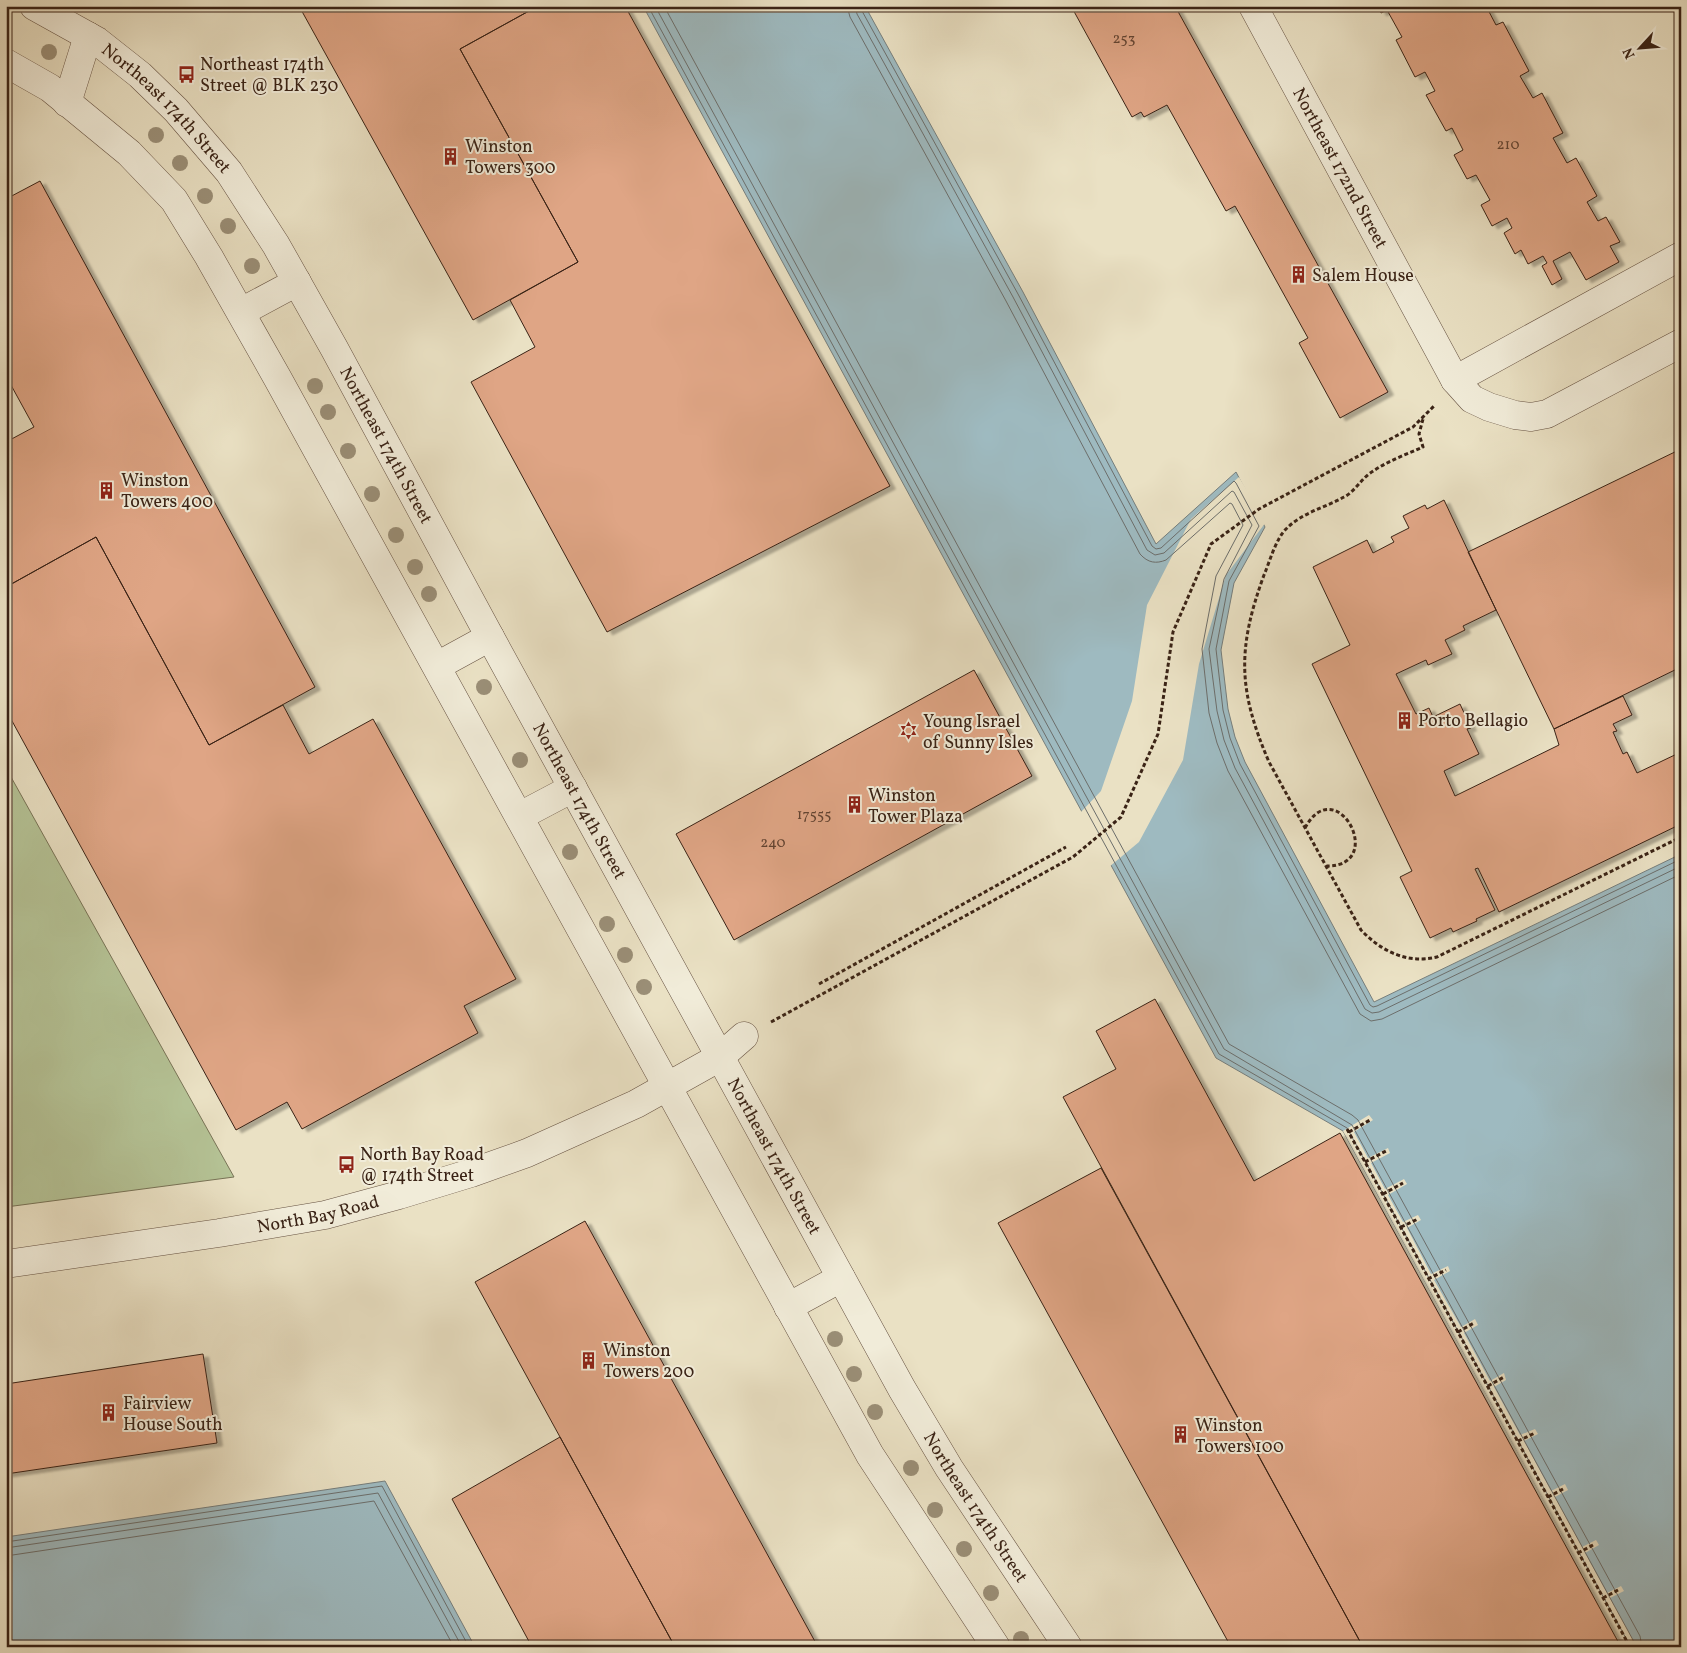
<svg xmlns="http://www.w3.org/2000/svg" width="1687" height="1653" viewBox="0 0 1687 1653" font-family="Vollkorn,serif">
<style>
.green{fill:#b5c396;stroke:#787356}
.water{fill:#9ebac0;stroke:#767e7c}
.pier{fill:#eae1c4}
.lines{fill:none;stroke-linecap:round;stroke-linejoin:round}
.shore{stroke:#6c6e6b;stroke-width:1}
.building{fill:#dfa585;stroke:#3a2316;filter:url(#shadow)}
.minor-casing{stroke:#665242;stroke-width:29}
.path{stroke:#3a2316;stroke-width:3;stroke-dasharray:4 2.5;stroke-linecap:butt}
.minor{stroke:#f1ecd9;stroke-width:28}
.tree{fill:#9a8e76}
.labels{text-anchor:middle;stroke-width:4;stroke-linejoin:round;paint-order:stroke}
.number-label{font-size:15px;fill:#634432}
.poi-label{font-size:18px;fill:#3a2316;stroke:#f1ecd9;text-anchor:start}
.street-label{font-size:18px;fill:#3a2316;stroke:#f1ecd9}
</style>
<defs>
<filter id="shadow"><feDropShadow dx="5.5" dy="3" stdDeviation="1" flood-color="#0004"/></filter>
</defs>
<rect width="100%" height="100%" fill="#eae1c4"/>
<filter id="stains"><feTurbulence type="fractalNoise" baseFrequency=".004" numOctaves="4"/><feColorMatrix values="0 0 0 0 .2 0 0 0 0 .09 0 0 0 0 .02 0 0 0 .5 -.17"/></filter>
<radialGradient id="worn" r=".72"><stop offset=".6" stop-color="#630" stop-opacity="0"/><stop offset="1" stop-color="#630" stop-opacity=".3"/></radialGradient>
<path class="green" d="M6 768 234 1177 6 1207Z"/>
<path class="water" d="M643 6H865L1023 292 1156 544 1236 472 1265 527 1234 583 1221 650 1228 709 1235 737 1245 762 1374 1002 1681 854V1647H1624L1343 1131 1216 1058Z
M385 1481 475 1647H6V1537Z"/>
<path class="pier" d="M1239 477 1266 522 1226 575 1199 664 1183 760 1139 842 1109 867 1080 813 1101 791 1132 701 1147 605 1191 519Z
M1369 1115 1373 1120 1354 1132 1368 1158 1388 1148 1390 1153 1371 1163 1385 1189 1404 1179 1407 1184 1388 1195 1403 1222 1418 1215 1421 1220 1407 1228 1431 1274 1448 1266 1450 1271 1434 1280 1461 1327 1475 1319 1478 1325 1464 1333 1490 1381 1504 1373 1506 1380 1494 1387 1520 1435 1535 1429 1538 1434 1524 1441 1551 1491 1565 1484 1568 1490 1555 1497 1582 1547 1596 1540 1599 1545 1585 1553 1607 1593 1621 1586 1624 1591 1610 1598 1637 1647H1623L1343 1131Z"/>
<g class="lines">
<path class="shore" d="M648 6 1219 1054 1347 1128 1628 1642V1647
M655 6 1224 1049 1352 1125 1633 1640 1634 1647
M664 6 1229 1044 1352 1115 1358 1120 1640 1636 1642 1647
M847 6 850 17 1006 301 1140 554C1148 563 1156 564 1166 560L1230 503 1232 504 1243 525 1216 576 1202 649 1209 713 1217 743 1228 771 1360 1014 1371 1021 1382 1019 1681 874
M855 6 857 14 1013 297 1147 550 1155 555 1164 553 1232 491 1234 492 1252 525 1224 579 1209 649 1217 711 1224 740 1235 768 1365 1009 1372 1013 1379 1012 1681 866
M861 6 862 11 1018 294 1152 546 1156 549 1161 548 1234 481 1236 483 1259 526 1229 581 1216 649 1223 710 1230 738 1240 764 1370 1005 1373 1007 1377 1006 1681 859
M6 1542 382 1486 469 1647
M6 1548 378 1493 462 1647
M6 1556 374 1501 454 1647"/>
</g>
<path class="building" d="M299 6H538L460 49 578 262 473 320Z
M538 6H625L890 486 607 632 471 382 535 347 510 300 578 262 460 49Z
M1071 6H1175L1388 392 1340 418 1299 343 1308 338 1235 206 1226 211 1167 105 1144 117 1141 112 1132 117Z
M1378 6H1486L1496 25 1503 22 1529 71 1520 76 1533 98 1542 93 1563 133 1553 138 1567 163 1576 158 1597 196 1587 202 1598 221 1606 217 1620 242 1610 246 1619 262 1586 280 1570 252 1553 261 1562 279 1552 285 1542 266 1547 263 1543 256 1528 264 1521 250 1515 254 1504 233 1512 228 1507 218 1492 226 1481 205 1490 200 1476 175 1467 179 1454 155 1463 150 1452 128 1446 131 1426 95 1435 91 1425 72 1415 77 1396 40 1402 37 1387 10 1381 13Z
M40 181 315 687 209 745 96 537 6 587V442L34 427 6 376V199Z
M1681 449V667L1554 729 1468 552Z
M1444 500 1496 610 1463 626 1465 630 1445 640 1452 654 1428 665 1426 660 1396 674 1416 714 1429 708 1433 717 1460 704 1471 728 1467 729 1479 754 1444 771 1455 796 1559 745 1554 729 1623 696 1632 715 1613 724 1617 731 1613 732 1623 754 1627 752 1637 773 1681 752V824L1499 912 1478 868 1475 869 1495 910 1476 919 1477 921 1453 932 1451 928 1430 938 1400 877 1412 871 1312 664 1350 645 1313 567 1367 540 1373 553 1394 542 1391 537 1409 528 1403 516 1425 505 1427 509Z
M96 537 209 745 283 705 309 754 373 719 516 979 464 1006 478 1033 302 1129 287 1102 236 1130 6 710V587Z
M974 670 1032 776 734 940 676 834Z
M1155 999 1254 1181 1340 1133 1621 1647H1363L1063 1097 1116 1069 1096 1031Z
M1101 1168 1363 1647H1231L998 1223Z
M585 1221 818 1647H675L560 1437 475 1282Z
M203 1354 217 1443 6 1474V1384Z
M560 1437 675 1647H532L452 1499Z"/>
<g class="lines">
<defs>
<g id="minor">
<path id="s1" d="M34 6 97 41 140 75 176 110 229 172 276 245 334 348 490 637 902 1389 949 1468 1068 1647"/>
<path id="s2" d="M1253 6 1455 380 1472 399 1489 407 1515 415 1531 417 1547 414 1681 343"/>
<path d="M6 63 50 88 129 153 174 200 209 257 278 379 870 1455 996 1647"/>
<path d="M67 103 88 36"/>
<path d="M241 312 297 282"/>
<path d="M1455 380 1681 256"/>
<path d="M437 666 490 637"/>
<path d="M520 816 573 788"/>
<path id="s3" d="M6 1264 219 1233 325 1215 399 1195 471 1173 527 1153 636 1104 720 1057 744 1036"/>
<path d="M788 1307 841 1278"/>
</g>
</defs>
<use href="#minor" class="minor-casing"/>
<path class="path" d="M1423 419 1419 434 1423 447C1405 455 1385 462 1369 474 1360 481 1354 492 1344 497 1326 507 1302 513 1287 528 1276 538 1270 561 1264 575 1237 649 1238 690 1269 762L1361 930C1382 952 1408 964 1437 957L1681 837
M1305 828C1336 770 1388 866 1327 866
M819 984 1066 847
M771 1022 1073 857 1121 817 1158 734 1173 632 1211 544 1259 509 1413 427 1435 405
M1347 1129 1630 1647
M1349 1132 1370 1120
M1365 1162 1386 1151
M1383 1194 1403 1183
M1401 1227 1418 1219
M1428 1279 1446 1270
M1458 1332 1474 1323
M1488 1386 1504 1377
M1518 1441 1535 1433
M1548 1497 1565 1488
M1578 1553 1595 1544
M1603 1598 1620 1589
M1646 1647 1656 1642"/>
<use href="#minor" class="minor"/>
</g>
<g class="tree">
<circle cx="49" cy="52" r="8"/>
<circle cx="156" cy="135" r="8"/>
<circle cx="180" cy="163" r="8"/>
<circle cx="205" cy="196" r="8"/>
<circle cx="228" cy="226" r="8"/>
<circle cx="252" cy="266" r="8"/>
<circle cx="315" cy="386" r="8"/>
<circle cx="328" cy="412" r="8"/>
<circle cx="348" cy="451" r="8"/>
<circle cx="372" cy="494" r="8"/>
<circle cx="396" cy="535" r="8"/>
<circle cx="415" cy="567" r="8"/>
<circle cx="429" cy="594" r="8"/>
<circle cx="484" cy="687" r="8"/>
<circle cx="520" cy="760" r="8"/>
<circle cx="570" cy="852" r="8"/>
<circle cx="607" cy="924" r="8"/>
<circle cx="625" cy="955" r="8"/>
<circle cx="644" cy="987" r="8"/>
<circle cx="835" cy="1339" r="8"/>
<circle cx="854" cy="1374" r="8"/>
<circle cx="875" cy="1412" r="8"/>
<circle cx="911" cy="1468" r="8"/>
<circle cx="935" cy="1510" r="8"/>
<circle cx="964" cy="1549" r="8"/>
<circle cx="991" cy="1593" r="8"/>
<circle cx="1021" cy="1639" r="8"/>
</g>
<defs>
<symbol id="bus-bare" viewBox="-9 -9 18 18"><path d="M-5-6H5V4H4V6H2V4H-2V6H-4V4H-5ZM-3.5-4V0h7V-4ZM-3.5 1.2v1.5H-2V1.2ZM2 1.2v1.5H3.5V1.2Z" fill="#8f2418" stroke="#f1ecd9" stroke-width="2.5" paint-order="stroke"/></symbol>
<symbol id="building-bare" viewBox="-9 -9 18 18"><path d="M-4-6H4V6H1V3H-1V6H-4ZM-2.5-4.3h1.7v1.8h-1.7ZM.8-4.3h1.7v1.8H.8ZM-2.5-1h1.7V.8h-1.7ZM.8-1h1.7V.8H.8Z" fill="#8f2418" stroke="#f1ecd9" stroke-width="2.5" paint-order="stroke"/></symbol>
<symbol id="synagogue-bare" viewBox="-9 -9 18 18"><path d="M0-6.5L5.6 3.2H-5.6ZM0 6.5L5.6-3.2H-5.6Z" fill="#8f2418" stroke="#f1ecd9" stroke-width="2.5" paint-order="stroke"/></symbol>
</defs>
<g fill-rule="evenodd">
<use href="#bus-bare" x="174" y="62" width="25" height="25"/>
<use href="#building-bare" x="438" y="144" width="25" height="25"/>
<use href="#building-bare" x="1286" y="262" width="25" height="25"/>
<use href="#building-bare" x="94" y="478" width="25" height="25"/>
<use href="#building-bare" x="1392" y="708" width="25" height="25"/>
<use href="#synagogue-bare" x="896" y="718" width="25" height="25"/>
<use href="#building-bare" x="842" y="792" width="25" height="25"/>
<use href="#bus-bare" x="334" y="1152" width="25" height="25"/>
<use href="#building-bare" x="576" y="1348" width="25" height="25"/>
<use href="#building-bare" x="96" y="1400" width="25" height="25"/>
<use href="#building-bare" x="1168" y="1422" width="25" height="25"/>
</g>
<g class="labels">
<g class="number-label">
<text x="1124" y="43">253</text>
<text x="1508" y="149">210</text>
<text x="814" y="819">17555</text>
<text x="773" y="847">240</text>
</g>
<g class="poi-label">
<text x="200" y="70">Northeast 174th<tspan x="200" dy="21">Street @ BLK 230</tspan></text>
<text x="465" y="152">Winston<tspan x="465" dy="21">Towers 300</tspan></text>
<text x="1312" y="281">Salem House</text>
<text x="121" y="486">Winston<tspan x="121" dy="21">Towers 400</tspan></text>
<text x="1418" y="726">Porto Bellagio</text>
<text x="923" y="727">Young Israel<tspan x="923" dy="21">of Sunny Isles</tspan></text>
<text x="868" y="801">Winston<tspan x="868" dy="21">Tower Plaza</tspan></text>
<text x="360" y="1160">North Bay Road<tspan x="360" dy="21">@ 174th Street</tspan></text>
<text x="603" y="1356">Winston<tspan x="603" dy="21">Towers 200</tspan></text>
<text x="123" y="1409">Fairview<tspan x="123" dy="21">House South</tspan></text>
<text x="1195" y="1431">Winston<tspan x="1195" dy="21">Towers 100</tspan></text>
</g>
<g class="street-label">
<text dy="6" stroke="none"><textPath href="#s1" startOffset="169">Northeast 174th Street</textPath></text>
<text dy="6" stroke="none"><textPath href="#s2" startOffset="184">Northeast 172nd Street</textPath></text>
<text dy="6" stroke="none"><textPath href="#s1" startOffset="574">Northeast 174th Street</textPath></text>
<text dy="6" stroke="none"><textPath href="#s1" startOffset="979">Northeast 174th Street</textPath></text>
<text dy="6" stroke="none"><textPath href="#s1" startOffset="1384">Northeast 174th Street</textPath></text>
<text dy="6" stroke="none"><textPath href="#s3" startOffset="316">North Bay Road</textPath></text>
<text dy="6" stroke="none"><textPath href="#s1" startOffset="1789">Northeast 174th Street</textPath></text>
</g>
</g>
<rect width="1687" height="1653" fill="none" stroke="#eae1c4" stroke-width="25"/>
<rect x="8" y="8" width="1672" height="1638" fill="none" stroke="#3a2316" stroke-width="2.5"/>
<rect x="12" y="12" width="1662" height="1628" fill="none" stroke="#3a2316"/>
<g transform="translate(1640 48) rotate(244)" stroke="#f1ecd9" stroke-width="4" paint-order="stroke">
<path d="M0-4L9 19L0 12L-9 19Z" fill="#3a2316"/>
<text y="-8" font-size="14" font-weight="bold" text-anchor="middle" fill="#3a2316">N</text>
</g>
<rect width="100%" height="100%" filter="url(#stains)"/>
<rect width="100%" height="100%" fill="url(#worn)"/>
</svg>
